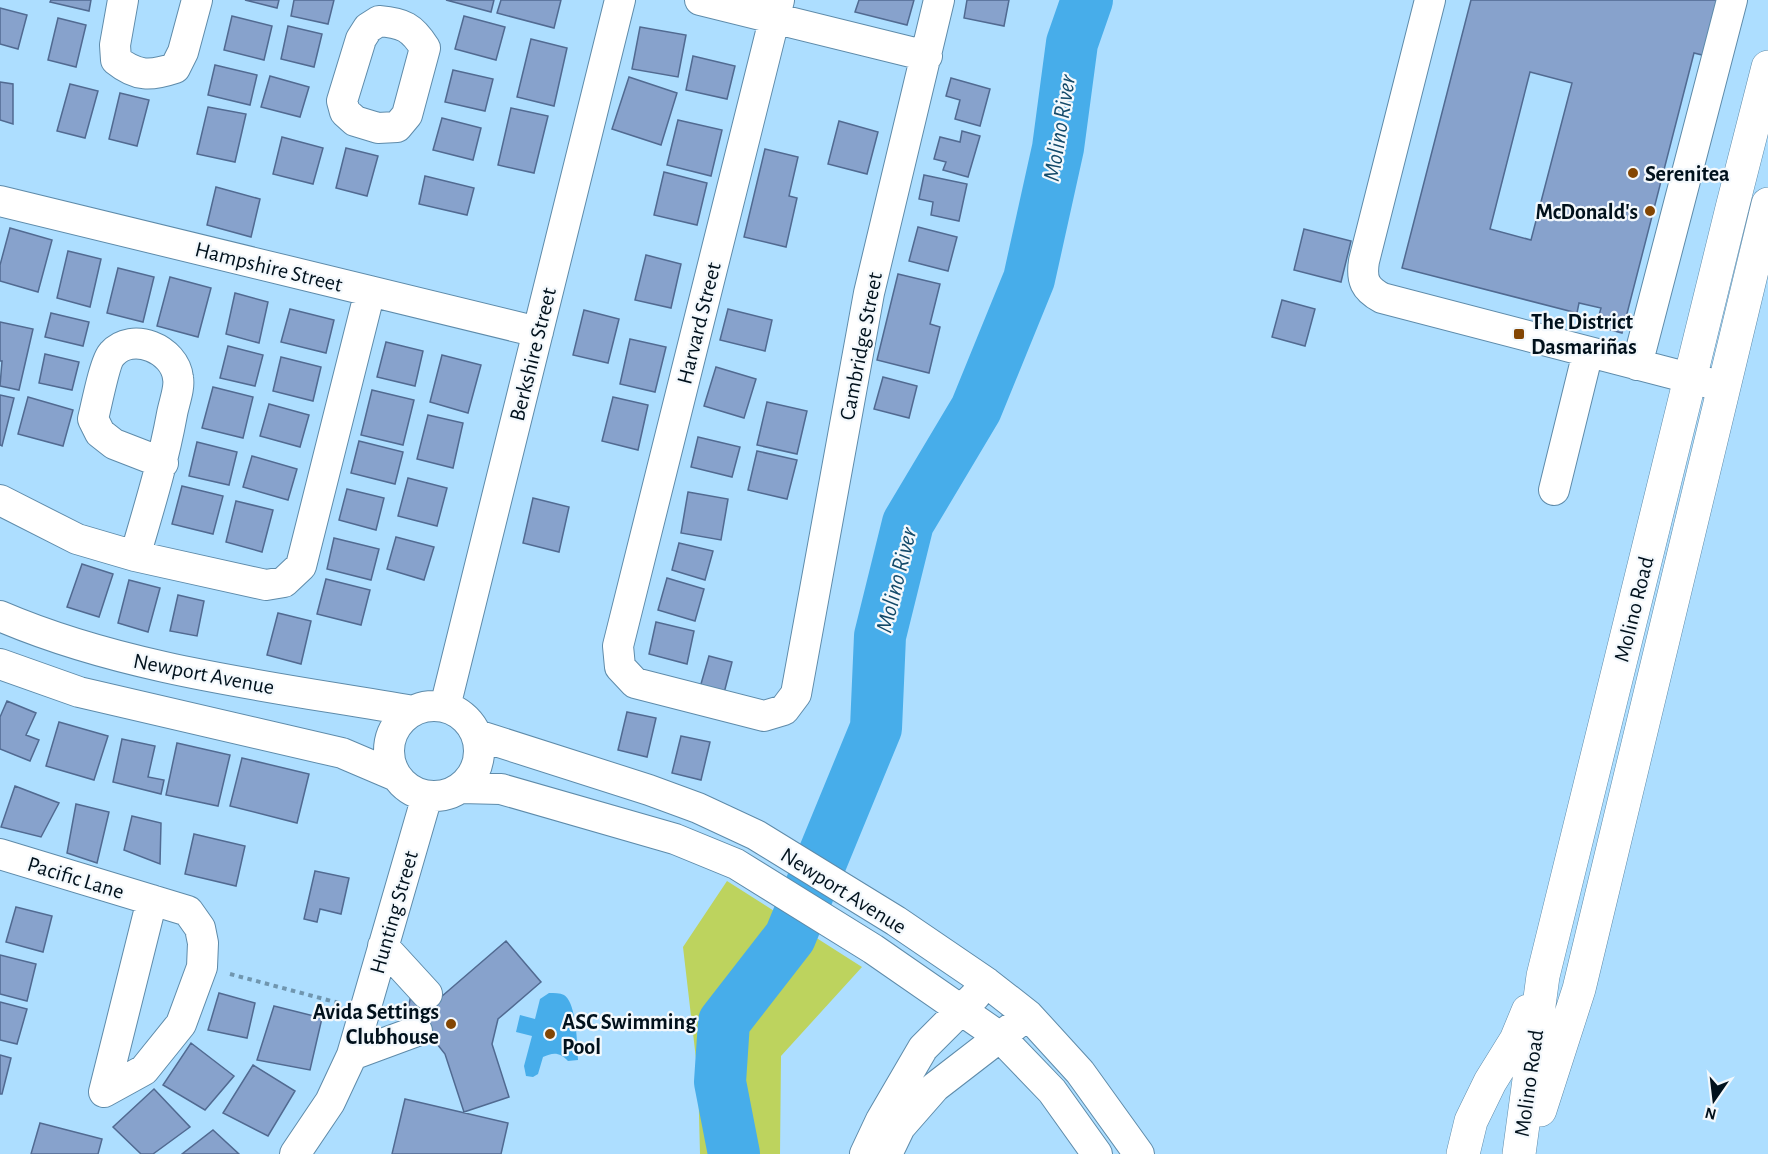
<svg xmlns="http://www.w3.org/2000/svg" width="1768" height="1154" viewBox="0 0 1768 1154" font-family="'Alegreya Sans',sans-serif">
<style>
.green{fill:#bdd35e}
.water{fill:#47adea}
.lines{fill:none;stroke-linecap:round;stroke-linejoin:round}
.river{stroke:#47adea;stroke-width:52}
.building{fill:#87a2cc;stroke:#516a91;stroke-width:1.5;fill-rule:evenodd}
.minor-casing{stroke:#5e8baa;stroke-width:32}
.major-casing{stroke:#5e8baa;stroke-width:34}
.path{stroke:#7096af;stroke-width:4;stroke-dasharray:4.5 4.5;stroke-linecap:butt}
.minor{stroke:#fff;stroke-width:30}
.major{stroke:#fff;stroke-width:33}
.poi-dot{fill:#834603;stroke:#f3f8fc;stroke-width:2}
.labels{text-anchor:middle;stroke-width:4.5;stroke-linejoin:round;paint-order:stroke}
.poi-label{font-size:22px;font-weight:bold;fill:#01111c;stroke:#f3f8fc;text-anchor:start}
.street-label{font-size:22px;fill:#01111c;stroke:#f3f8fc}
.water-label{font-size:24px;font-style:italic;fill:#134a6a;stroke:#f3f8fc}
</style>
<rect width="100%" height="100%" fill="#addeff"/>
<path class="green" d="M727 881 862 967 781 1056 780 1154H700L698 1076 683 947Z"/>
<path class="water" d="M549 993C554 993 560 993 564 995 577 1003 577 1046 578 1060L568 1061C560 1052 553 1052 543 1057L538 1074 533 1077 526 1076 524 1066 532 1036 516 1032 520 1015 535 1019 540 999Z"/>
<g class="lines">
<path class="river" d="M734 1154 720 1082 724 1022 790 937 876 728 880 636 908 523 976 409 1029 279 1058 148 1072 43 1087 0"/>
</g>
<path class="building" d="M51 0H91L89 11 50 2Z
M245 0H279L277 8Z
M294 0H334L328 24 291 16Z
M446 0H494L491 12Z
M501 0H561L554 28 497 13Z
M859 0H914L907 25 855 12Z
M967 0H1009L1004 26 964 18Z
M1471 0H1724L1710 57 1694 53 1622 333 1596 326 1601 308 1579 303 1577 313 1402 268ZM1530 72 1572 83 1531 240 1490 229Z
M0 8 27 15 18 49 0 44Z
M232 16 272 26 264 60 224 50Z
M464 16 505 27 496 60 455 49Z
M58 18 86 25 76 67 48 60Z
M288 26 322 34 314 67 281 59Z
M640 27 686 35 678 77 632 69Z
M531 39 567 48 554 106 517 97Z
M693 56 735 66 727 99 686 90Z
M215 65 257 75 250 105 208 95Z
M453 70 493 79 485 111 445 102Z
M270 76 309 87 300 117 261 107Z
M629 77 677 93 661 145 612 129Z
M951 78 990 89 980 126 955 119 960 100 946 96Z
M0 82 13 84V124L0 120Z
M70 84 98 91 85 138 57 131Z
M120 93 149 100 137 146 109 139Z
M208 107 246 114 235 162 197 154Z
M511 108 548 116 534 173 498 165Z
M442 118 481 128 473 160 433 150Z
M678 120 722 130 711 176 667 165Z
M839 121 878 132 867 174 828 164Z
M962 131 980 136 968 177 943 170 946 162 934 159 940 137 960 142Z
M282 137 323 148 313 184 273 174Z
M346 148 378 156 367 196 336 188Z
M765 149 798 157 789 196 797 198 786 247 744 237Z
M664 172 707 183 697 225 654 215Z
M924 175 967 184 959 221 931 215 933 202 919 199Z
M425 176 474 188 467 215 419 204Z
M216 187 260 199 251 237 207 225Z
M918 227 957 237 948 271 909 261Z
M10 228 52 240 38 292 0 281V265Z
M1304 229 1351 241 1341 282 1294 270Z
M68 251 101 259 90 307 57 298Z
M646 255 681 264 671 308 635 300Z
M118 268 154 277 143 322 107 313Z
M898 274 940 284 930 324 940 327 929 373 877 360Z
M170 277 211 288 198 337 157 326Z
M235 293 268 302 259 343 226 334Z
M1282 300 1315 309 1305 346 1272 337Z
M290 309 334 320 326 353 281 342Z
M728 309 772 320 765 351 720 340Z
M584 310 619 319 608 363 573 355Z
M51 313 89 322 83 346 45 337Z
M0 322 33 329 19 390 0 386 2 361H0Z
M630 339 666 347 655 392 620 384Z
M386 342 423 351 415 386 377 377Z
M228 346 263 355 255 386 220 378Z
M45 354 79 362 72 390 39 383Z
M442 355 481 365 468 413 430 402Z
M281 357 321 367 313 401 273 391Z
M716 367 756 379 744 418 704 406Z
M883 377 917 386 909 418 874 409Z
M213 387 253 397 243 438 202 428Z
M372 390 414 400 403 445 361 435Z
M0 395 14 398 2 446 0 445Z
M28 397 73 410 63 446 18 434Z
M613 397 648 405 638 450 602 441Z
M767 402 807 411 797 454 757 445Z
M269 404 309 415 300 447 260 436Z
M428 415 463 423 453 468 417 459Z
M698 437 740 447 732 477 691 467Z
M359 441 403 452 395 484 351 473Z
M197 442 237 452 229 485 189 476Z
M757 451 797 460 787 499 748 490Z
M252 456 297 469 288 500 243 487Z
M408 478 447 488 437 526 398 516Z
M182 486 223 496 213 534 172 524Z
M347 489 384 498 376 530 339 520Z
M688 492 728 499 721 540 681 533Z
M533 498 569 507 559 552 523 543Z
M236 501 273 510 262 552 226 542Z
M396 537 434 547 424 580 387 569Z
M334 538 379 549 371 580 327 569Z
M679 543 713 551 705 580 672 570Z
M82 564 113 574 99 617 67 607Z
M667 578 704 589 695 621 658 610Z
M326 579 370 590 361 625 317 614Z
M129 580 160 588 148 632 118 623Z
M178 595 204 601 197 636 170 631Z
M278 613 311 621 301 664 267 655Z
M656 622 694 631 687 664 649 654Z
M709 656 732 662 723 697 699 691Z
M7 701 36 713 26 735 39 740 30 761 0 749V717Z
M627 712 656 718 647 757 618 750Z
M59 722 108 736 94 780 46 766Z
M681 736 710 742 701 780 672 773Z
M122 739 155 746 148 777 164 780 161 794 113 782Z
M177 743 230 755 218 806 166 795Z
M242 758 309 774 297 823 230 806Z
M15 786 59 803 41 837 1 827Z
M76 804 109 812 97 863 67 853Z
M132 816 161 823 160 864 124 850Z
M194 834 245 846 236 886 185 874Z
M315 871 349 878 341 914 320 909 317 922 304 919Z
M16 907 52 916 43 952 6 942Z
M506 941 541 982 498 1019 492 1044 509 1097 464 1112 445 1054 430 1035 404 1029 412 990 441 997Z
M0 955 36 964 27 1001 0 994Z
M219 993 255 1003 247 1038 208 1030Z
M0 1002 27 1009 17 1044 0 1040Z
M274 1006 322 1018 310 1070 257 1060Z
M191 1043 234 1076 205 1110 163 1085Z
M0 1055 11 1058 2 1094H0Z
M253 1065 295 1091 268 1136 223 1113Z
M154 1089 190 1127 153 1154H141L113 1127Z
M405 1099 508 1123 501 1154H392Z
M40 1123 102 1139 98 1154H31Z
M213 1130 239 1154H182Z"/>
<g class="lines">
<defs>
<path id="minor" d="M123 0 115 45 116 60C137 77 151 76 175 68L183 52 197 0
M700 0 927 56
M779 0 618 646 620 667 635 683 764 716 784 710 796 694 869 293 939 0
M1430 0 1364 261C1361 280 1365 289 1382 298L1724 387
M379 21C403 23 412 27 425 48L407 115 397 127 378 128 355 121 345 112 342 101 361 39 368 28Z
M0 201 538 332
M1637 365 1732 0
M1554 490 1588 352
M0 500 77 539 135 556 266 585 284 582 301 566 370 291
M135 556C149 508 163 463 172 414 174 403 180 388 178 378 175 349 132 331 112 354 105 361 96 407 93 419L100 433 114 444 163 463
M0 616C128 671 276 687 413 711
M0 664 79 692 342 753 396 776
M389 751a45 45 0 1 1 90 0a45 45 0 1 1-90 0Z
M445 707 620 0
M477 735 649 790 698 808 756 835 896 921 987 983 1028 1015 1080 1072 1139 1154
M461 788 501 789 675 839 736 864 873 949 1000 1037 1052 1091 1097 1154
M0 854 188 911 200 928 203 943 202 967 181 1024 144 1070 104 1092
M383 946 427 994
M352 1055 417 1031
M104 1092 152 900
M295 1154 330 1102 352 1055 427 796
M865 1154 881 1120 923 1048 975 996
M887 1154 900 1127 935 1087 1014 1026"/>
<path id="major" d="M1540 1110 1579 989 1768 204
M1463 1154 1471 1121 1490 1082 1516 1040 1528 1011
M1519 1154 1543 976 1732 208 1768 67"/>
</defs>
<use href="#minor" class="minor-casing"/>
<use href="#major" class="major-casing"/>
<path class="path" d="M230 974 339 1003"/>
<use href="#minor" class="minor"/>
<use href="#major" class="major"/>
</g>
<g class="poi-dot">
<circle cx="1633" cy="173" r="6"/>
<circle cx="1650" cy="211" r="6"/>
<rect x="1513" y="328" width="12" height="12" rx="3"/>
<circle cx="451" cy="1024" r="6"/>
<circle cx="550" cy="1034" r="6"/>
</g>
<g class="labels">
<g class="poi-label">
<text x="1645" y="181">Serenitea</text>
<text x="1638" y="219" text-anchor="end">McDonald's</text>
<text x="1531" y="329">The District<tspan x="1531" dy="25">Dasmariñas</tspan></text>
<text x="439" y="1019" text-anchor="end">Avida Settings<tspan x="439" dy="25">Clubhouse</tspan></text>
<text x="562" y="1029">ASC Swimming<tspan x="562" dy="25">Pool</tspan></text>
</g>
<g class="street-label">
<text transform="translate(269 266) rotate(14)" y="8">Hampshire Street</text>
<text transform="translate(698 323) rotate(-76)" y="8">Harvard Street</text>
<text transform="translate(860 346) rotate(-79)" y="8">Cambridge Street</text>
<text transform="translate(532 354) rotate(-76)" y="8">Berkshire Street</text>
<text transform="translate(1633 609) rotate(-76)" y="8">Molino Road</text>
<text transform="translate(204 673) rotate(11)" y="8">Newport Avenue</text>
<text transform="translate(76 877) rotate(17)" y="8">Pacific Lane</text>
<text transform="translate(844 890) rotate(32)" y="8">Newport Avenue</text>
<text transform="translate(393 912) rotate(-74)" y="8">Hunting Street</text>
<text transform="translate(1528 1083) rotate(-82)" y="8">Molino Road</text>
</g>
<g class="water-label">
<text transform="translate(1059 128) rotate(-81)" y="8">Molino River</text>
<text transform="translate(896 580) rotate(-76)" y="8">Molino River</text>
</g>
</g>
<g transform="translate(1714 1100) rotate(194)" stroke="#f3f8fc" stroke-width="4.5" paint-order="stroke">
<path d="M0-4.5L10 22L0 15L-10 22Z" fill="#01111c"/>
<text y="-9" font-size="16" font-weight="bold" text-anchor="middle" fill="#01111c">N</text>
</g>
</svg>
